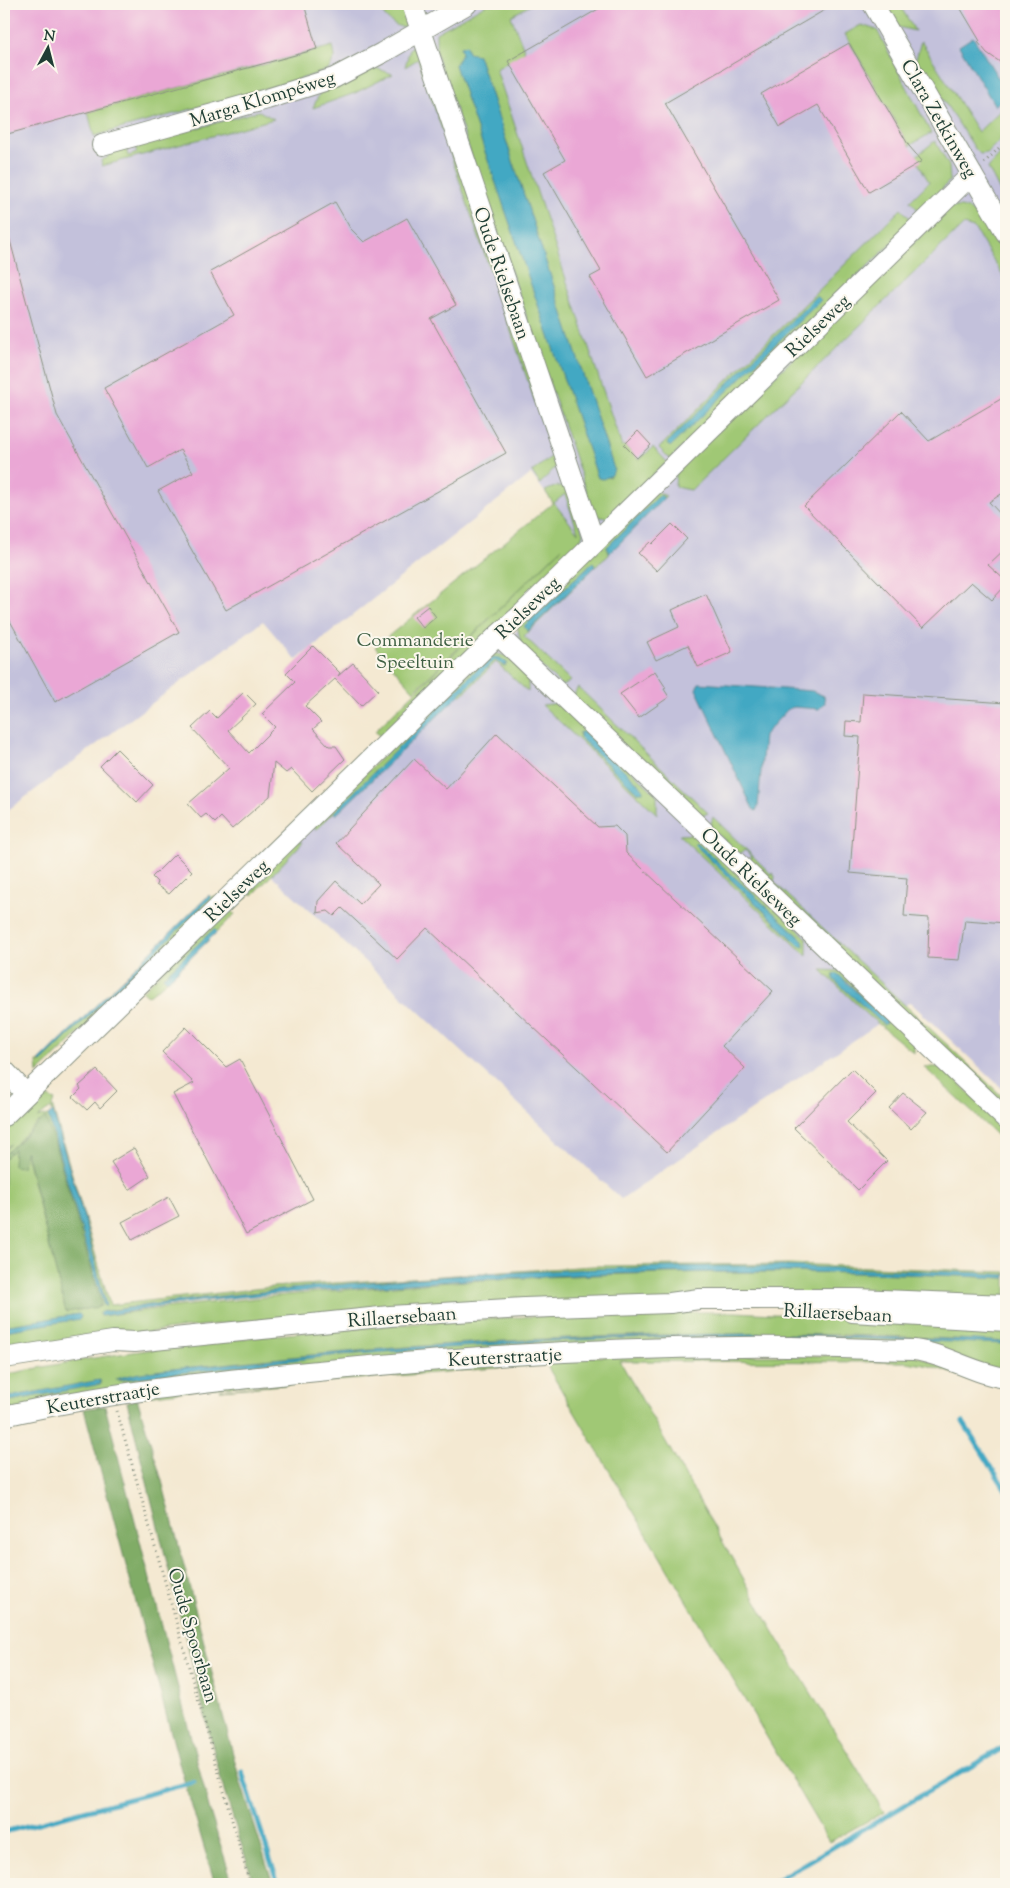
<svg xmlns="http://www.w3.org/2000/svg" width="1010" height="1888" viewBox="0 0 1010 1888" font-family="'Sorts Mill Goudy',serif">
<style>
.industrial{fill:#c3c1db}
.green{fill:#a0c874;stroke:#608254;fill-rule:evenodd}
.forest{fill:#80ac66;stroke:#50744d}
.water{fill:#43a8c3;stroke:#31727c}
.lines{fill:none;stroke-linecap:round;stroke-linejoin:round}
.stream{stroke:#43a8c3;stroke-width:5}
.building{fill:#eaa7d5}
.minor-casing{stroke:#8a9383;stroke-width:22}
.path{stroke:#8a9383;stroke-width:3;stroke-dasharray:1 4;stroke-linecap:butt}
.minor{stroke:#fff;stroke-width:20}
.labels{text-anchor:middle;stroke-width:4;stroke-linejoin:round;paint-order:stroke}
.street-label{font-size:19px;fill:#1f3d34;stroke:#fbf7ec}
.park-label{font-size:19px;fill:#3f6044;stroke:#fbf7ec}
</style>
<rect width="100%" height="100%" fill="#fbf7ec"/>
<filter id="ink" filterUnits="userSpaceOnUse"><feTurbulence type="fractalNoise" baseFrequency=".02" numOctaves="2"/><feDisplacementMap in="SourceGraphic" scale="10" xChannelSelector="R" yChannelSelector="G"/><feConvolveMatrix kernelMatrix="1 2 1 2 8 2 1 2 1" color-interpolation-filters="sRGB"/></filter>
<filter id="wash" filterUnits="userSpaceOnUse"><feTurbulence type="fractalNoise" baseFrequency=".0096" numOctaves="4" result="noise"/><feDisplacementMap in="SourceGraphic" scale="20" xChannelSelector="R" yChannelSelector="G"/><feGaussianBlur stdDeviation="1.12" result="paint"/><feColorMatrix in="noise" values="0 0 0 0 0 0 0 0 0 0 0 0 0 0 0 0 0 1.4 0 .05"/><feComposite in="paint" operator="in"/></filter>
<g filter="url(#wash)">
<rect width="100%" height="100%" fill="#f4e9d2"/>
<path class="industrial" d="M4 4H1006V1092L910 1002 621 1199 267 871 594 556 531 474 296 660 263 621 4 813Z"/>
<path class="green" d="M378 4H405L407 28C393 27 383 17 378 4Z
M487 4H532L511 16 525 52 496 69 622 447 624 445 639 460 653 447 667 462 606 518 595 516 436 52V33ZM462 53 478 55 613 466 610 477 598 478 455 65Z
M884 4H899L915 31 898 27Z
M861 25 877 30 931 133 909 146 845 34Z
M921 41 978 132 1006 105V134L987 153 980 154 976 150 916 59Z
M333 46 335 57 329 69 307 77 94 136 88 112Z
M414 46 422 57 550 428 546 434 418 59 405 67 410 48Z
M375 68 393 74 355 93 313 108 320 92Z
M259 111 274 119 102 166 101 160 107 158 109 152 126 148 128 156 137 153 135 145Z
M935 141 949 166 950 180 923 211H919L910 201 929 182 915 157Z
M1006 148V203L988 168Z
M951 207H961L969 209 980 219 1006 258V281L974 228 963 225 691 490 675 487 676 471Z
M901 209 909 217 910 225 670 459 659 448Z
M550 448 557 450 558 464 540 484 532 472 552 456Z
M557 486 568 488 583 533 580 543 382 739 375 731 562 548 414 691 375 647 553 503 545 491ZM565 494 578 532V533L554 503Z
M655 491 666 496 664 498 660 495 607 547 609 555 595 567 592 563 524 626 528 630 586 576 524 636 571 681 562 686 522 648 517 625Z
M490 652 510 657 528 673V692L496 662 461 696 459 694 495 660 505 666 507 663C497 655 492 657 482 664L316 830 314 823Z
M578 687 708 813 699 817 573 697Z
M560 703 657 795V814L542 705ZM584 732 642 787 638 793 580 738 579 733Z
M713 817 771 874 773 873 775 877 774 882 1006 1100V1109L746 861 751 859V856L745 850 739 854 710 827Z
M698 834 807 938V956L679 835ZM696 842 803 940 802 946 792 939 694 844Z
M296 840 303 842 253 895 251 893 232 911 235 914 217 932 214 929 164 977 167 981 148 996 142 991Z
M214 895 216 901 38 1073 37 1062H41Z
M821 970 841 971 914 1039V1053L869 1016ZM835 974 848 982 886 1021 884 1025 834 979Z
M924 1067H942L1006 1128V1134L1004 1133 1002 1135 1006 1139V1144Z
M38 1093 55 1100 52 1105 110 1305 273 1287 593 1266 790 1264 1006 1272V1275C793 1264 581 1266 368 1283 279 1290 189 1297 101 1312L100 1316C401 1277 703 1263 1006 1278V1300L368 1309 179 1328 4 1353V1331L81 1318 79 1314 4 1326V1159L14 1148 13 1166 25 1150 66 1312 101 1306 80 1236 39 1121 4 1155V1151L11 1144 4 1148V1126ZM51 1108 84 1218 105 1301 104 1306 50 1119 48 1115 37 1118Z
M735 1312 1006 1326V1342C778 1327 548 1334 321 1354 278 1358 235 1363 192 1367 167 1370 140 1372 117 1379L119 1381C211 1365 305 1358 399 1350 600 1335 805 1330 1006 1344V1373L943 1353 569 1348 4 1412V1402L102 1383 34 1392 4 1398V1375C120 1350 237 1338 355 1328 481 1318 608 1311 735 1312Z
M915 1355 980 1382 930 1366 907 1362 620 1361 775 1634 884 1812 829 1842 546 1364 220 1390 526 1357Z"/>
<path class="forest" d="M45 1117 55 1144 101 1303 99 1307 66 1312 26 1151 22 1167 13 1166 14 1149 4 1159V1155Z
M137 1398 162 1481 239 1777 273 1884H254L222 1784 127 1402Z
M105 1406 211 1815 233 1884H215L181 1770 84 1409Z"/>
<path class="water" d="M973 37 1002 84 1006 80V95L995 106 959 46Z
M466 45 468 53 478 55 614 469 612 475 603 479 598 478 455 65 462 53 460 47Z
M817 296 821 300 670 447 667 443Z
M660 495 664 498 609 554 607 547Z
M593 562 595 567 528 631 524 626Z
M493 657 500 658 507 663 505 666 495 660 336 815 334 812 482 664Z
M699 683 812 691 824 696 825 703 819 709 794 707 788 709 764 735 758 807 756 811 753 809 696 689Z
M580 732H584L643 788V792H637L580 738Z
M696 842 803 940 804 946H800L694 844Z
M209 895 211 898 41 1062 39 1061Z
M214 929 217 932 167 981 163 977Z
M834 974H838L887 1022 884 1025 833 979Z
M53 1112 84 1218 106 1306H104L48 1116Z
M777 1266 978 1273 1006 1275V1278C801 1268 596 1270 391 1285 295 1292 196 1299 101 1316L99 1314 101 1312C324 1280 551 1266 777 1266Z
M79 1314 81 1316 80 1319 4 1331V1326Z
M754 1334 975 1340 1006 1342V1344L813 1337H656L554 1341 339 1355 116 1380C126 1372 193 1367 209 1366 391 1345 572 1336 754 1334Z
M100 1380 101 1384 4 1402V1398Z"/>
<g class="lines">
<path class="stream" d="M963 1422 1006 1490
M242 1772 278 1884
M4 1832 194 1782
M770 1884 1006 1746"/>
</g>
<g id="blocks">
<path class="building" d="M4 4H304L317 49 4 135Z
M607 4H835L665 103 779 300 647 376 590 277 601 271 544 172 565 160 508 61Z
M958 4H1006V57L1000 62 987 53 978 42 980 41Z
M849 43 909 146 922 161 869 192 818 105 780 127 761 94Z
M335 202 350 228 364 242 407 218 456 305 431 319 506 453 226 610 158 491 193 472 180 450 148 468 104 388 234 315 210 272Z
M4 233H8L57 415 179 632 55 702 4 610Z
M1006 396V491L989 502 1006 520V548L988 565 1006 581V585L992 600 971 582 923 628 804 506 901 411 929 441Z
M638 431 651 445 637 458 624 445Z
M672 524 687 539 657 571 638 553 650 542 652 544Z
M706 594 732 652 698 667 688 645 656 660 647 642 679 627 672 610Z
M428 606 436 617 423 628 414 617Z
M313 646 340 673 338 676 353 663 378 690 361 706 335 679 305 706 321 722 313 729 329 746H336L345 759 312 791 291 769 286 773 274 763 270 796 232 829 221 817 215 823 206 814 201 818 188 804 229 768 192 728 210 711 217 718 244 692 256 704 228 730 249 753 275 727 262 714 295 682 286 673Z
M655 671 666 688 664 689 669 697 639 718 620 694Z
M863 693 1006 703V923L965 920 959 960 928 958 929 918 904 916 907 878 850 873 860 737 845 736 846 721 861 722Z
M497 733 598 827 615 826 625 836 626 853 773 991 722 1046 745 1068 667 1152 427 928 397 959 342 908 334 916 328 911 317 913 318 901 336 881 360 904 379 884 336 843 414 759 446 789Z
M117 749 153 785 137 802 100 766Z
M175 854 192 871 169 894 156 885 157 882 152 877Z
M186 1027 226 1067 240 1059 313 1199 246 1234 173 1094 194 1083 162 1052Z
M852 1069 876 1093 847 1122 887 1161 858 1190 794 1128Z
M97 1070 117 1091 100 1108 95 1102 87 1110 73 1097 81 1089 79 1086Z
M903 1093 927 1112 911 1129 889 1108Z
M134 1148 150 1176 129 1190 111 1162Z
M169 1197 179 1216 132 1240 122 1222Z"/>
</g>
</g>
<g filter="url(#ink)">
<use href="#blocks" fill-opacity="0" stroke="#8a9383" stroke-width="1"/>
<g class="lines">
<defs>
<path id="minor" d="M412 4 594 541
M873 4 1006 233
M102 145 267 99 334 78 382 53 467 4
M498 635 1006 1119
M4 1070 26 1094
M4 1116 498 635 523 613 972 174
M852 1312 1006 1321
M4 1358 113 1341 135 1342 390 1316 524 1308 670 1303 699 1299H857L1006 1305
M4 1416C104 1393 205 1382 308 1372 451 1357 595 1348 739 1347 797 1346 856 1349 914 1350 946 1354 974 1374 1006 1378"/>
</defs>
<use href="#minor" class="minor-casing"/>
<path class="path" d="M984 163 1006 141
M117 1411 250 1884"/>
<use href="#minor" class="minor"/>
</g>
</g>
<g class="labels">
<g class="street-label">
<text transform="translate(262 98) rotate(-17)" y="7">Marga Klompéweg</text>
<text transform="translate(940 118) rotate(60)" y="7">Clara Zetkinweg</text>
<text transform="translate(503 273) rotate(71)" y="7">Oude Rielsebaan</text>
<text transform="translate(817 325) rotate(-44)" y="7">Rielseweg</text>
<text transform="translate(527 607) rotate(-44)" y="7">Rielseweg</text>
<text transform="translate(752 876) rotate(44)" y="7">Oude Rielseweg</text>
<text transform="translate(236 890) rotate(-44)" y="7">Rielseweg</text>
<text transform="translate(838 1312) rotate(3)" y="7">Rillaersebaan</text>
<text transform="translate(402 1316) rotate(-4)" y="7">Rillaersebaan</text>
<text transform="translate(505 1356) rotate(-3)" y="7">Keuterstraatje</text>
<text transform="translate(103 1397) rotate(-10)" y="7">Keuterstraatje</text>
<text transform="translate(194 1635) rotate(74)" y="7">Oude Spoorbaan</text>
</g>
<g class="park-label">
<text x="415" y="646">Commanderie<tspan x="415" dy="22">Speeltuin</tspan></text>
</g>
</g>
<rect width="1010" height="1888" fill="none" stroke="#fbf7ec" stroke-width="20"/>
<g transform="translate(48 48) rotate(7)" stroke="#fbf7ec" stroke-width="4" paint-order="stroke">
<path d="M0-4L9 19L0 12L-9 19Z" fill="#1f3d34"/>
<text y="-8" font-size="14" font-weight="bold" text-anchor="middle" fill="#1f3d34">N</text>
</g>
</svg>
